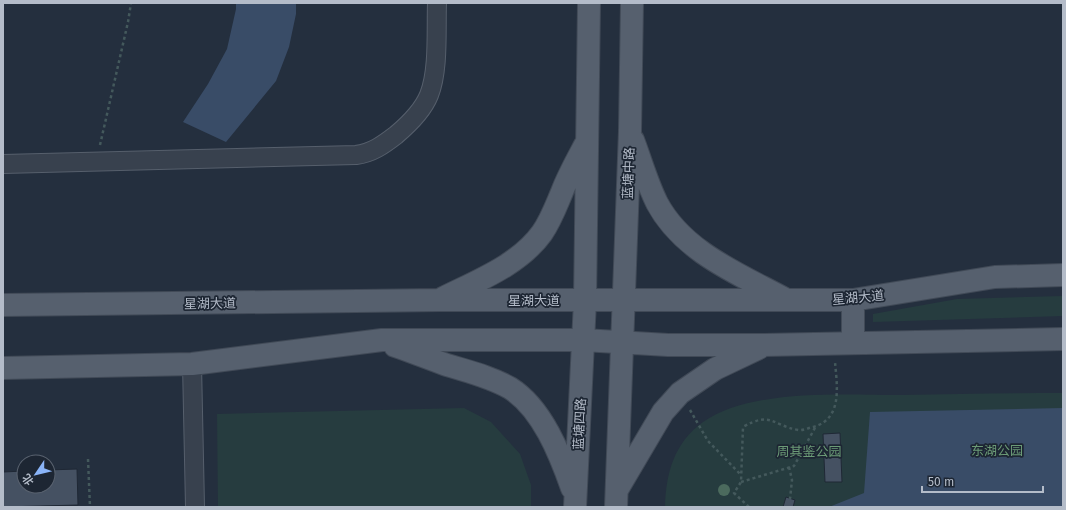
<svg xmlns="http://www.w3.org/2000/svg" width="1066" height="510" viewBox="0 0 1066 510" font-family="'Fira Sans','Noto Sans SC',sans-serif">
<style>
.green{fill:#263c3f}
.water{fill:#394c67}
.building{fill:#455162;stroke:#1f2835}
.lines{fill:none;stroke-linecap:round;stroke-linejoin:round}
.minor-casing{stroke:#565f6c;stroke-width:20}
.major-casing{stroke:#414a57;stroke-width:24}
.path{stroke:#44595c;stroke-width:2.5;stroke-dasharray:3 3;stroke-linecap:butt}
.minor{stroke:#38414e;stroke-width:18}
.major{stroke:#56606e;stroke-width:22}
.tree{fill:#4b6a5d}
.labels{text-anchor:middle;stroke-width:3.5;stroke-linejoin:round;paint-order:stroke}
.street-label{font-size:13px;fill:#b4bcc9;stroke:#1d2633}
.park-label{font-size:13px;fill:#6b9a76;stroke:#1d2633}
</style>
<rect width="100%" height="100%" fill="#242f3e"/>
<path class="green" d="M1063 296V316L873 322V314L957 299Z
M1063 393V507H665C666 473 674 443 703 422 752 388 844 395 902 395 956 394 1009 393 1063 393Z
M464 408 491 422 520 454 531 485V507H218L217 414Z"/>
<path class="water" d="M236 3H296V14L289 47 276 81 226 142 183 122 208 84 227 49 236 9Z
M1063 408V507H829L864 493 870 412Z"/>
<path class="building" d="M840 433 842 482H825L823 434Z
M77 469 78 505 3 507V472L24 471V486H48V470Z
M786 497 795 500 793 507H783Z"/>
<g class="lines">
<defs>
<path id="minor" d="M3 164 356 155C372 153 383 145 396 135 409 124 423 110 429 95 439 70 436 30 437 3
M192 364 195 507"/>
<path id="major" d="M633 140C641 161 647 183 657 203 683 252 739 274 785 299
M443 298C477 281 519 265 542 233 551 220 556 206 562 192 568 176 577 160 585 145
M853 300V343
M3 305 440 300H853L995 277 1063 275
M395 346C412 352 428 358 444 364 466 371 489 376 510 388 542 408 560 454 572 488
M3 368 192 364 382 340H583L668 345H763L1063 339
M617 490 663 412 680 393 715 369 759 348
M575 507 585 301 589 3
M616 507 630 131 632 3"/>
</defs>
<use href="#minor" class="minor-casing"/>
<use href="#major" class="major-casing"/>
<path class="path" d="M100 145 128 22 131 3
M690 410 708 441 741 475
M88 459 90 507
M789 467 792 480 790 499
M741 482 794 466 816 426
M749 507 734 493 741 482 743 427C771 411 772 425 798 430 802 431 808 428 813 427 843 419 837 386 835 362"/>
<use href="#minor" class="minor"/>
<use href="#major" class="major"/>
</g>
<circle class="tree" cx="724" cy="490" r="6"/>
<g class="labels">
<g class="street-label">
<text transform="translate(628 173) rotate(-88)" y="5">蓝塘中路</text>
<text transform="translate(858 297) rotate(-5)" y="5">星湖大道</text>
<text x="534" y="305">星湖大道</text>
<text transform="translate(210 303) rotate(-1)" y="5">星湖大道</text>
<text transform="translate(579 424) rotate(-87)" y="5">蓝塘四路</text>
</g>
<g class="park-label">
<text x="997" y="455">东湖公园</text>
<text x="809" y="456">周其鉴公园</text>
</g>
</g>
<rect width="1066" height="510" fill="none" stroke="#b4bcc9" stroke-width="8"/>
<g transform="translate(36 474) rotate(235)"><circle r="19" fill="#1d2633" stroke="#59626f"/>
<path d="M0-3L7 15L0 10L-7 15Z" fill="#8ab4f8"/>
<text y="-6" font-size="11" font-weight="bold" text-anchor="middle" fill="#b4bcc9">北</text>
</g>
<path d="M922 486v6h121v-6" fill="none" stroke="#b4bcc9" stroke-width="2"/>
<text x="928" y="486" font-size="12" fill="#b4bcc9" stroke="#1d2633" stroke-width="3" paint-order="stroke">50 m</text>
</svg>
